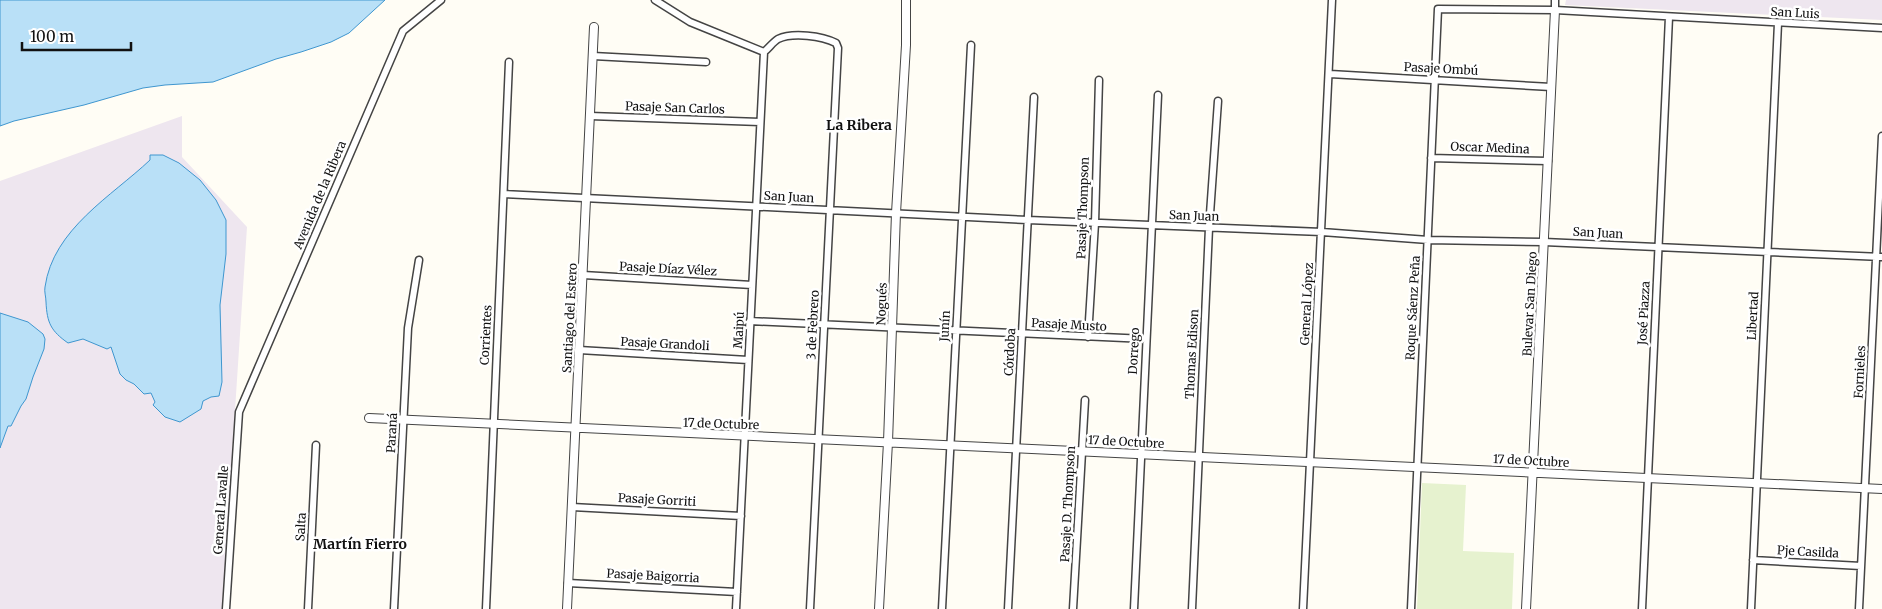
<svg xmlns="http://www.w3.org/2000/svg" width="1882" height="609" viewBox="0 0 1882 609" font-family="Merriweather,serif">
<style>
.industrial{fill:#eee6ef}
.pitch{fill:#e6f2cf}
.water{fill:#b9e0f7;stroke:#3f96cf}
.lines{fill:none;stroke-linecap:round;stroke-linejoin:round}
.minor-casing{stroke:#444;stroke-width:9}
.tertiary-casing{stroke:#444;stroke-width:10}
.minor{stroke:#fff;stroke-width:6}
.tertiary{stroke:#fff;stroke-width:8}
.labels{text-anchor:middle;stroke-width:5;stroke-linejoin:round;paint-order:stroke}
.street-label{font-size:12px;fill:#111;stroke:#fff}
.neighbourhood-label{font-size:14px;font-weight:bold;fill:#111;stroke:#fff}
</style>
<rect width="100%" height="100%" fill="#fffdf5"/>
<path class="industrial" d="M1566 0H1882V20L1565 5Z
M182 116V157L247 227 222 609H0V181Z"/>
<path class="pitch" d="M1422 483 1466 485 1463 551 1514 553 1512 609H1417Z"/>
<path class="water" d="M0 0H385L349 33 331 42 301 52 276 59 213 82 165 85 143 88 84 105 14 121 0 126Z
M150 155H163L179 163 200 180 216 200 226 220V254L220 305 222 382 219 396 211 397 203 401 201 409 180 422 165 417 153 405 155 402 151 393 144 394 134 384 126 380 120 374 111 347 107 349 83 339 68 343C51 331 47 323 46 302 46 297 44 291 45 287 53 229 112 196 150 160Z
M0 313 28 322 43 334 45 339 44 349 33 377 26 399 21 406 11 426H8L0 448Z"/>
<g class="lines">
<defs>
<path id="minor" d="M655 0 690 22 764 52
M1555 10V0
M764 52C769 48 773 42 778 39 793 32 822 36 836 43L838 48 810 609
M593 56 706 62
M1330 74 1551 87
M590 116 760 122
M1431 158 1548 161
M505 194 1028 220 1322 232 1428 240 1544 242 1882 257
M583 275 752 285
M750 321 1146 339
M1088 337 1095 223 1099 80
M579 350 748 360
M572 507 741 516
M1753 560 1861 566
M568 583 737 592
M226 609 239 412 403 31 441 0
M308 609 316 445
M394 609 408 328 419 260
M486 609 509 62
M736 609 764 52
M942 609 971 45
M1008 609 1034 97
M1073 609 1085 400
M1134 609 1158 95
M1192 609 1209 228 1218 101
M1303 609 1332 0
M1411 609 1438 9 1555 10 1882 28
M1642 609 1669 17
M1751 609 1778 23
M1859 609 1882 136"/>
<path id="tertiary" d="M369 418 1882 489
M567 609 594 27
M879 609 888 442 896 213 906 45V0
M1526 609 1555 10"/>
</defs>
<use href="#minor" class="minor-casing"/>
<use href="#tertiary" class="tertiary-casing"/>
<use href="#minor" class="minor"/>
<use href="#tertiary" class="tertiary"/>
</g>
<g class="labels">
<g class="street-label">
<text transform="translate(1795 13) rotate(3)" y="4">San Luis</text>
<text transform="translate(1441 69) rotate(3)" y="4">Pasaje Ombú</text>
<text transform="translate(675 108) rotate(2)" y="4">Pasaje San Carlos</text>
<text transform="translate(1490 148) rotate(2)" y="4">Oscar Medina</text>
<text transform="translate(320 195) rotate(-67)" y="4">Avenida de la Ribera</text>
<text transform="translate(789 197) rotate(3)" y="4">San Juan</text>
<text transform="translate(1083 208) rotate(-88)" y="4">Pasaje Thompson</text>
<text transform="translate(1194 216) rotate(2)" y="4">San Juan</text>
<text transform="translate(1598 233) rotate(3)" y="4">San Juan</text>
<text transform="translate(668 269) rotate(3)" y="4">Pasaje Díaz Vélez</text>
<text transform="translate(882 304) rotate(-88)" y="4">Nogués</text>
<text transform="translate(1307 304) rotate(-87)" y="4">General López</text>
<text transform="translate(1530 304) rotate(-87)" y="4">Bulevar San Diego</text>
<text transform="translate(1413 308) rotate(-87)" y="4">Roque Sáenz Peña</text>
<text transform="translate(1644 313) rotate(-87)" y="4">José Piazza</text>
<text transform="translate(1753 316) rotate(-87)" y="4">Libertad</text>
<text transform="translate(570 318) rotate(-87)" y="4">Santiago del Estero</text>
<text transform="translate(813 325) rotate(-87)" y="4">3 de Febrero</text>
<text transform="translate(1069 325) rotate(3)" y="4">Pasaje Musto</text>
<text transform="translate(945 326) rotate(-87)" y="4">Junín</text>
<text transform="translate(739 330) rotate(-87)" y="4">Maipú</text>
<text transform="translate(486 335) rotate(-87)" y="4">Corrientes</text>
<text transform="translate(665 344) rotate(3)" y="4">Pasaje Grandoli</text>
<text transform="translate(1134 351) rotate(-87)" y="4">Dorrego</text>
<text transform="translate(1010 352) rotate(-87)" y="4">Córdoba</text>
<text transform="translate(1192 354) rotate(-87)" y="4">Thomas Edison</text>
<text transform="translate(1860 372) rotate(-87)" y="4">Fornieles</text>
<text transform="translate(721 424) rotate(2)" y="4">17 de Octubre</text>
<text transform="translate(392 433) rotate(-87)" y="4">Paraná</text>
<text transform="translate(1126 442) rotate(3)" y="4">17 de Octubre</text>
<text transform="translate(1531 461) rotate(3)" y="4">17 de Octubre</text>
<text transform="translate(657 500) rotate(3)" y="4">Pasaje Gorriti</text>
<text transform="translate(1068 504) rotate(-87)" y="4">Pasaje D. Thompson</text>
<text transform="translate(221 510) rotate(-86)" y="4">General Lavalle</text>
<text transform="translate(301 527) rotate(-87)" y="4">Salta</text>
<text transform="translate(1808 552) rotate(3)" y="4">Pje Casilda</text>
<text transform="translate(653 576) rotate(3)" y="4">Pasaje Baigorria</text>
</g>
<g class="neighbourhood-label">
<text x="859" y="130">La Ribera</text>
<text x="360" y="549">Martín Fierro</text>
</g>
</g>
<path d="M22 42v8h109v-8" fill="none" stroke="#111111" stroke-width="2.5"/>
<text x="30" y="42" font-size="15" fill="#111111" stroke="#ffffff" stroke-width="4" paint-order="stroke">100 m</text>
</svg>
